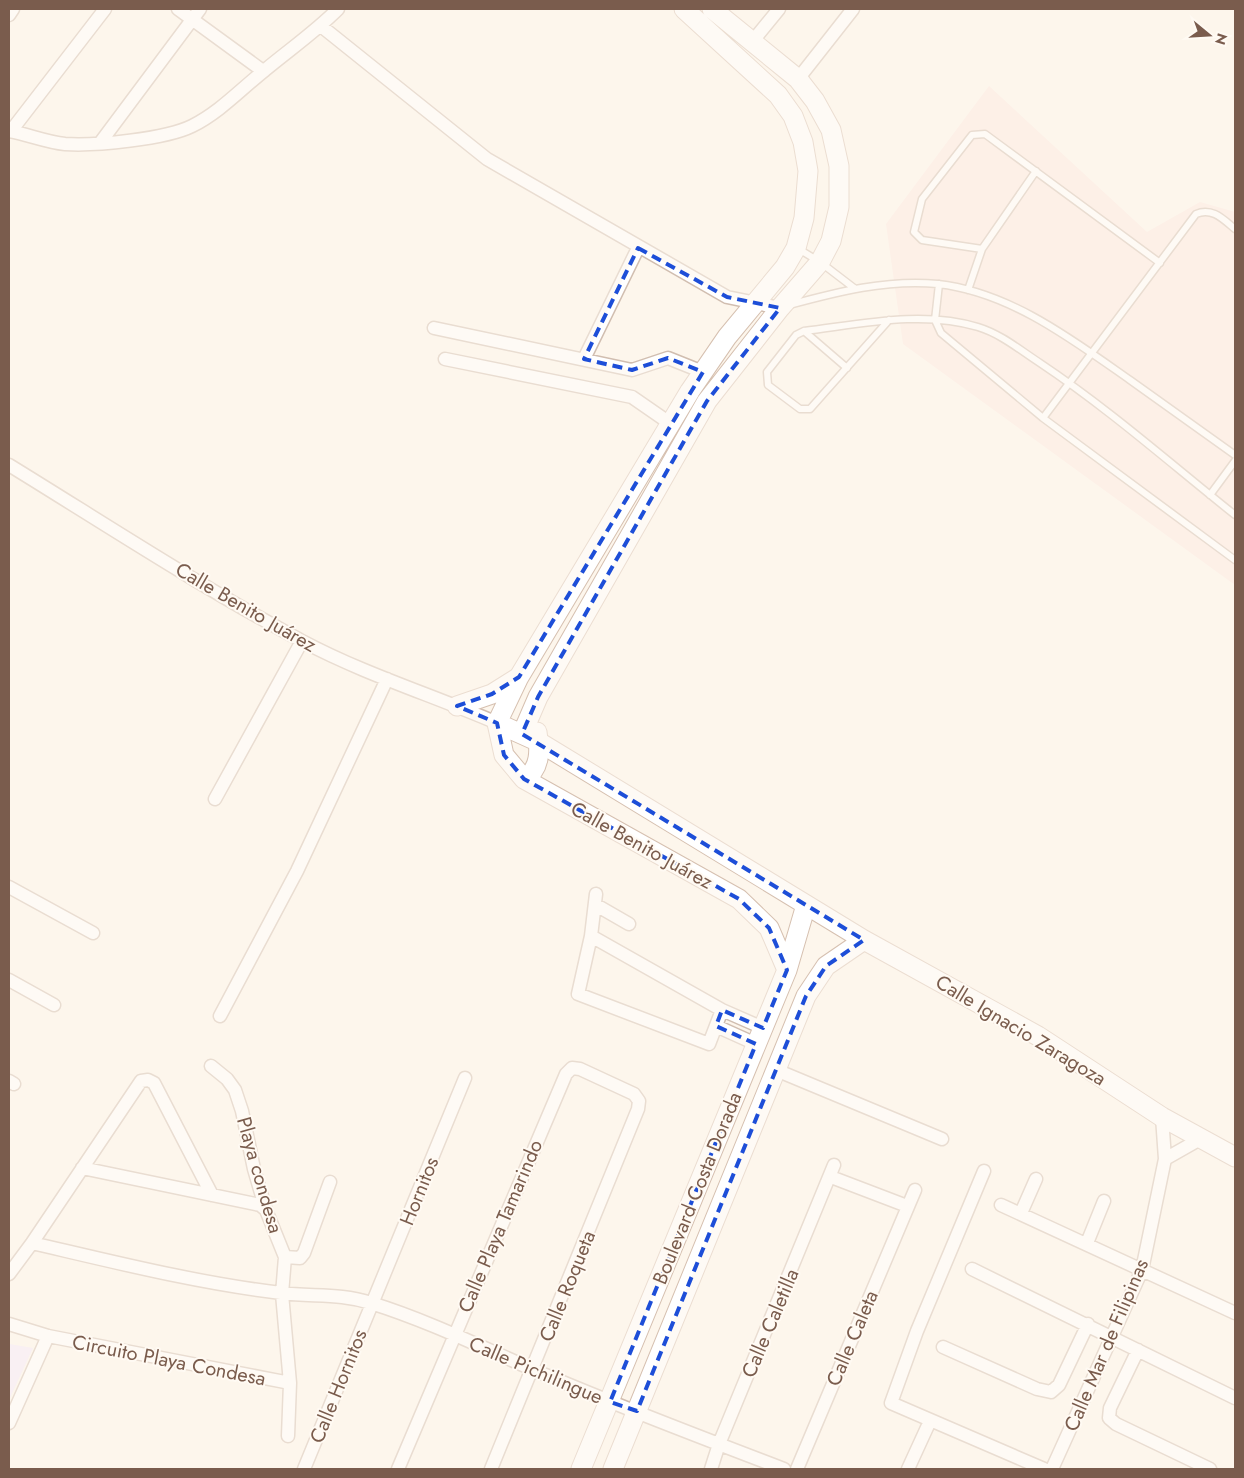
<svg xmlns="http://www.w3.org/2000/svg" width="1244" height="1478" viewBox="0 0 1244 1478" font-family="Jost,sans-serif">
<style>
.commercial{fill:#fde8e0}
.education{fill:#f3e8fa}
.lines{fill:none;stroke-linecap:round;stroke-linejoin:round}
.lane-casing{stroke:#d1beb0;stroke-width:9}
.street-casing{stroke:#d1beb0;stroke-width:15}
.secondary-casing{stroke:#d6c0b0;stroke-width:21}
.lane{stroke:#fff;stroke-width:6}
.street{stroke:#fff;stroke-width:12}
.secondary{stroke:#fff;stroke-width:19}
.marked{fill:none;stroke:#1d4ed8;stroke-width:4;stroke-dasharray:10 6;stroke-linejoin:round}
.labels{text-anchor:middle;stroke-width:4;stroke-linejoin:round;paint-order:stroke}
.street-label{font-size:20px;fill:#7a5c4d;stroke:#fffaf3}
</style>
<rect width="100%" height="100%" fill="#fdf6ec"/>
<path class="commercial" d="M989 86 1147 232 1200 202 1235 212V585L903 344 886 224Z"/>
<path class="education" d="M9 1344 33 1348 9 1400Z"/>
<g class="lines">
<defs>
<path id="lane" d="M797 248 820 262 854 288
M982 249 922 240 914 232 922 199 972 135 985 134 1160 263
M939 284 935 320 941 333 1043 418 1235 560
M968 290 982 249 1036 171
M789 305C837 292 887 279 938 284 1010 292 1073 340 1130 380 1165 405 1200 430 1235 455
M889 320 810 409H800L768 385 767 372 796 335 804 331C861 324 923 310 978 327 1001 334 1020 350 1040 363 1109 409 1171 464 1235 515
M804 331 847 368
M1043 418 1196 214C1212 207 1223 219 1235 229
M1210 495 1235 461"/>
<path id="street" d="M178 9 263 71
M9 15 13 9
M321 26 487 159 727 297 780 308
M752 42 779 9
M798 79 853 9
M9 131C27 134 46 142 65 144 95 146 166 139 192 126 220 112 241 89 265 70 289 50 315 32 338 9
M11 131 105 9
M100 143 200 9
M434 328 632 370 668 358 703 372
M445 359 632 397 671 424
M584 359 638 248
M9 465C105 524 201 587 302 641 364 674 432 695 497 723
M215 799 302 641
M9 887 93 933
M596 894 591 936 578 994 709 1044 722 1010
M596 905 629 924
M591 936 722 1010 763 1028
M9 980 54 1005
M220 1016 297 871 387 679
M716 1026 756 1044
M211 1066 227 1079 235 1090 242 1111 254 1169 266 1210 285 1257 282 1294 290 1383 288 1436
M776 1070 942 1139
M9 1081 14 1084
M1165 1159 1202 1138
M82 1168 260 1205 266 1210
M984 1171 917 1331 891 1403 1044 1469
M831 1177 907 1206
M1001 1205 1235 1313
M1021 1213 1036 1179
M32 1243C114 1262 197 1283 281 1293 313 1297 340 1293 371 1303 432 1322 489 1351 548 1376 626 1409 705 1439 784 1469
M1087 1243 1104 1201
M285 1257 300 1258 304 1253 330 1182
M972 1269 1235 1398
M9 1274 32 1243 141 1081 148 1080 154 1083 212 1195
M9 1324 48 1336 290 1383
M943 1347 1037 1389 1051 1392 1059 1385 1088 1324
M1138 1350 1110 1408 1109 1418 1116 1424 1210 1469
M9 1423 48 1336
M304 1469 465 1078
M398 1469 566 1074 572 1068 580 1069 634 1094 639 1101 638 1109 491 1469
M711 1469 719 1444 834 1165
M797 1469 915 1190
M908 1469 930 1421
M1052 1469 1142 1270 1165 1159 1162 1117"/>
<path id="secondary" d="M457 706 492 694 519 677
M497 723 539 742 864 940 1038 1036 1162 1117 1235 1157
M497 723 519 677 690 391 727 337 785 267 796 248 804 218 808 171 803 142 793 116 778 95 684 9
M497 723 504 755 524 779 739 899 769 928 787 970
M522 734 538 697 707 401 780 308 820 262 831 241 839 207V166L831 130 815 101 798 79 712 9
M524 779C541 769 540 750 537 732
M581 1469 787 970 806 905
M613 1469 806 996 826 966 864 940"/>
</defs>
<use href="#lane" class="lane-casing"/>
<use href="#street" class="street-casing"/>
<use href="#secondary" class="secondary-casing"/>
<use href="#lane" class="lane"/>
<use href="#street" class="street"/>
<use href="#secondary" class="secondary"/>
</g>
<path d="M0 0H1244V1478H0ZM638 248 727 297 780 308 707 401 538 697 522 734 864 940 826 966 806 996 637 1411 610 1402 756 1044 716 1026 722 1010 763 1028 787 970 769 928 739 899 524 779 504 755 497 723 457 706 492 694 519 677 703 372 668 358 632 370 584 359Z" fill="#fdf6ec" fill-opacity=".55" fill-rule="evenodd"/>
<path class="marked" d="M638 248 727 297 780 308 707 401 538 697 522 734 864 940 826 966 806 996 637 1411 610 1402 756 1044 716 1026 722 1010 763 1028 787 970 769 928 739 899 524 779 504 755 497 723 457 706 492 694 519 677 703 372 668 358 632 370 584 359Z"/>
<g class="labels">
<g class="street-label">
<text transform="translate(246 607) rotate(30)" y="7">Calle Benito Juárez</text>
<text transform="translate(642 845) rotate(29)" y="7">Calle Benito Juárez</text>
<text transform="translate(1021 1030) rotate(31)" y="7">Calle Ignacio Zaragoza</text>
<text transform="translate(260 1175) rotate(74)" y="7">Playa condesa</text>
<text transform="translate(697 1188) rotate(-68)" y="7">Boulevard Costa Dorada</text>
<text transform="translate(419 1191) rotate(-68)" y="7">Hornitos</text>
<text transform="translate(500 1226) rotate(-67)" y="7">Calle Playa Tamarindo</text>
<text transform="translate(567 1286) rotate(-68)" y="7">Calle Roqueta</text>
<text transform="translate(770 1323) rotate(-67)" y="7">Calle Caletilla</text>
<text transform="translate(852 1338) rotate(-67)" y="7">Calle Caleta</text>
<text transform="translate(1106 1345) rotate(-67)" y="7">Calle Mar de Filipinas</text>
<text transform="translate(169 1360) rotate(11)" y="7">Circuito Playa Condesa</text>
<text transform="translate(536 1370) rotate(23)" y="7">Calle Pichilingue</text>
<text transform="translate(338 1386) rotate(-68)" y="7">Calle Hornitos</text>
</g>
</g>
<rect width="1244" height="1478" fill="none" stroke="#7a5c4d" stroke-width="20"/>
<g transform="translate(1209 35) rotate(108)" stroke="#fffaf3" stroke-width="4" paint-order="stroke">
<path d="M0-4L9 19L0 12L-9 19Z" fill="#7a5c4d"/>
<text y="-8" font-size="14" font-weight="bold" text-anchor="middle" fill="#7a5c4d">N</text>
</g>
</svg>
